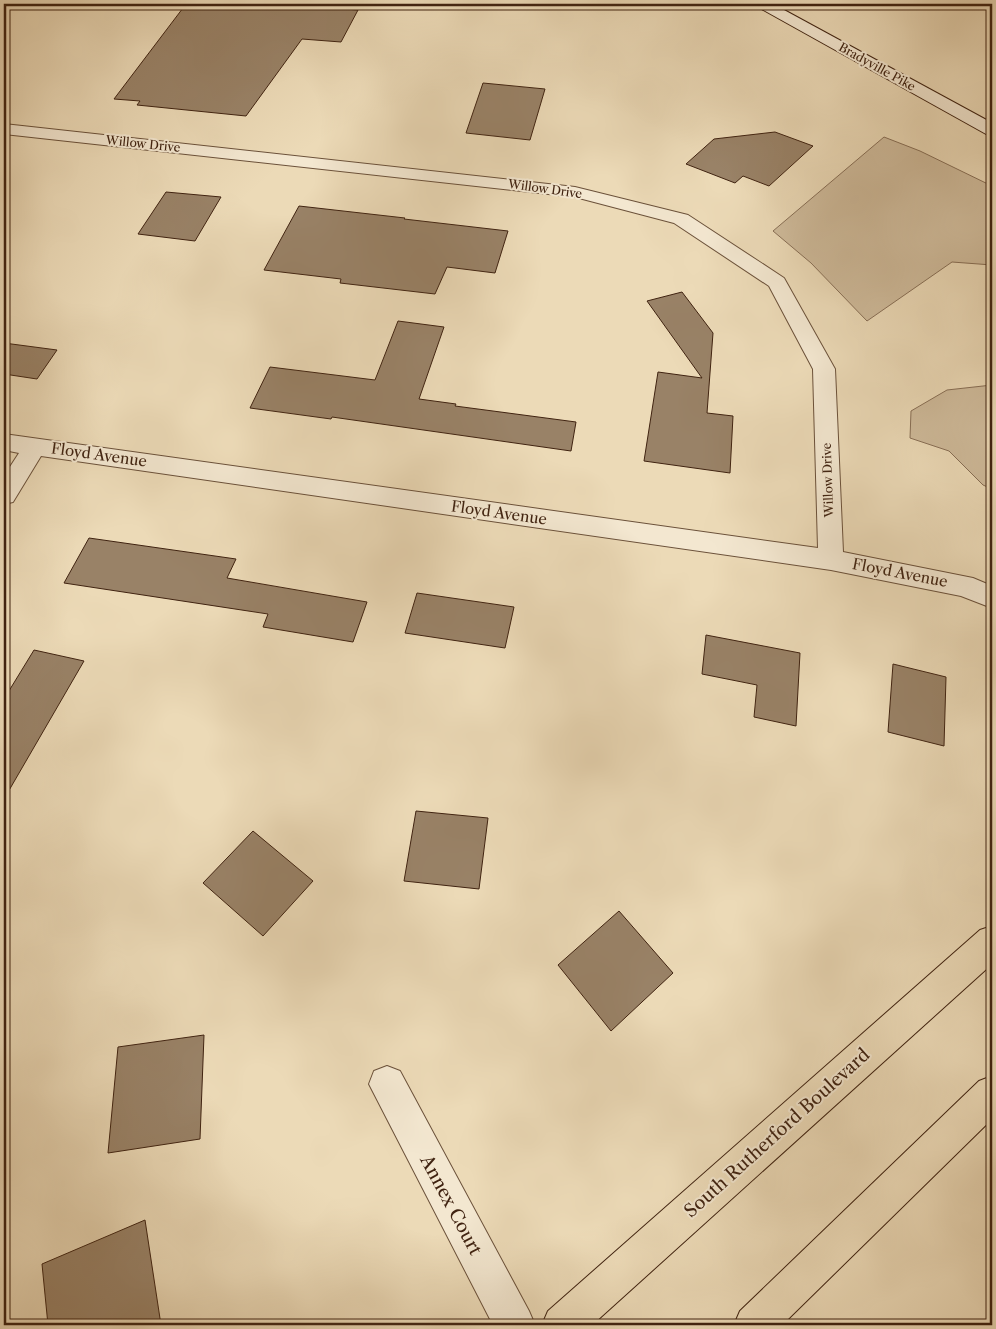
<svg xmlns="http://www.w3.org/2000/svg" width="996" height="1329" viewBox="0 0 996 1329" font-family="'Libre Caslon Text',serif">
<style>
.green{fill:#cfbb9b;stroke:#886f56}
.building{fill:#998267;stroke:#402311}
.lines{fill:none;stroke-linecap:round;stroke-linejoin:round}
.street-casing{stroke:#6b513a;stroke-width:2}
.secondary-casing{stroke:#402311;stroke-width:2}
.highway-casing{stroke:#402311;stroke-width:2}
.street{fill:#f3e7d0;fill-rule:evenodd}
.secondary{fill:#f3e7d0;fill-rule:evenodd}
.highway{fill:#ecdab7;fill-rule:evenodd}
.labels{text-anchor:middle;stroke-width:4;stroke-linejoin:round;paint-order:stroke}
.far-street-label{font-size:12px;fill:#402311;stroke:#f3e7d0}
.street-label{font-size:15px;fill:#402311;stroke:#f3e7d0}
.near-street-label{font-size:18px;fill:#402311;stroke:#f3e7d0}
</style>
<rect width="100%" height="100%" fill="#ecdab7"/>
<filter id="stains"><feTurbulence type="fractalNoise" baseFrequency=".004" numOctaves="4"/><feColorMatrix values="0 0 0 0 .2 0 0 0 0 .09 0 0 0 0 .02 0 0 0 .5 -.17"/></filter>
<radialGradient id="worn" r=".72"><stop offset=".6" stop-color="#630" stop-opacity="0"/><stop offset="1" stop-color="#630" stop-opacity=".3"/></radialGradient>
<path class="green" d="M884 137 920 151 992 186V265L952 262 867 321 811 263 773 231Z
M992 385V489L983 485 949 451 910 438 911 411 947 390Z"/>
<path class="building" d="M186 4H276L358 10 341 42 302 39 246 116 137 105 140 101 114 99Z
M483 83 545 89 530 140 466 133Z
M775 132 813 146 769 186 743 176 735 183 686 164 714 139Z
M166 192 221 197 195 241 138 234Z
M299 206 405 218 404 219 508 231 495 273 447 267 435 294 340 283 341 279 264 270Z
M682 292 713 333 707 413 733 416 730 473 644 461 658 372 702 378 647 301Z
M398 321 444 327 419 399 456 404 455 406 576 422 571 451 332 417 331 419 250 408 270 367 375 380Z
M4 343 57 350 37 379 4 374Z
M89 538 236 559 227 578 367 602 353 642 263 627 268 614 64 583Z
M417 593 514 607 505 648 405 633Z
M706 635 800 653 796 726 754 717 757 685 702 674Z
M34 650 84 661 4 799V699Z
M893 664 946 677 944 746 888 732Z
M416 811 488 818 479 889 404 881Z
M253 831 313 881 263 936 203 883Z
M619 911 673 973 611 1031 558 965Z
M204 1035 200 1139 108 1153 118 1047Z
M145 1220 161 1325H48L42 1264Z"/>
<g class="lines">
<defs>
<path id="street" d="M4 124 575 187 688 215 784 278 835 369 843 552 973 578 992 586V608L961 596 831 570 41 456 13 502 4 504V476L19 453 4 450V434L818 548 813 369 769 286 674 223 575 197 4 134Z
M387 1066 400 1071 529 1311 535 1325H493L369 1084 374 1071Z"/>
<path id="secondary" d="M756 4H773L992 123V135L986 134 758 7Z"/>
<path id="highway" d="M992 926V964L592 1325H542L548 1311 980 930Z
M992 1076V1119L782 1325H734L740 1311 979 1081Z"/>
</defs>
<use href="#street" class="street-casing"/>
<use href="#secondary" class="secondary-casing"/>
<use href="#highway" class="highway-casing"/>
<use href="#street" class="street"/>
<use href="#secondary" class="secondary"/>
<use href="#highway" class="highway"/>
</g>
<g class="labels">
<g class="far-street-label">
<text transform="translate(877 67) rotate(29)" y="4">Bradyville Pike</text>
<text transform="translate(143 144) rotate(6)" y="4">Willow Drive</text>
<text transform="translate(545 189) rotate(8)" y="4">Willow Drive</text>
<text transform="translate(828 480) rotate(-92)" y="4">Willow Drive</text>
</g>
<g class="street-label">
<text transform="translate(99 455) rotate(8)" y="5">Floyd Avenue</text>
<text transform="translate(499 513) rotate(8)" y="5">Floyd Avenue</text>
<text transform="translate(900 573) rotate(11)" y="5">Floyd Avenue</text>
</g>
<g class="near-street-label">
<text transform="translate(777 1133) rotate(-42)" y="6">South Rutherford Boulevard</text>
<text transform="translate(451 1205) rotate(62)" y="6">Annex Court</text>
</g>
</g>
<rect width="996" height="1329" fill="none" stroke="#ecdab7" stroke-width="20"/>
<rect x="5" y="5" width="986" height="1319" fill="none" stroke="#402311" stroke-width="2.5"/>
<rect x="10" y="10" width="976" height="1309" fill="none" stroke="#402311"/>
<rect width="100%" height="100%" filter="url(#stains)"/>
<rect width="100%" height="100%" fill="url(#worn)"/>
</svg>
